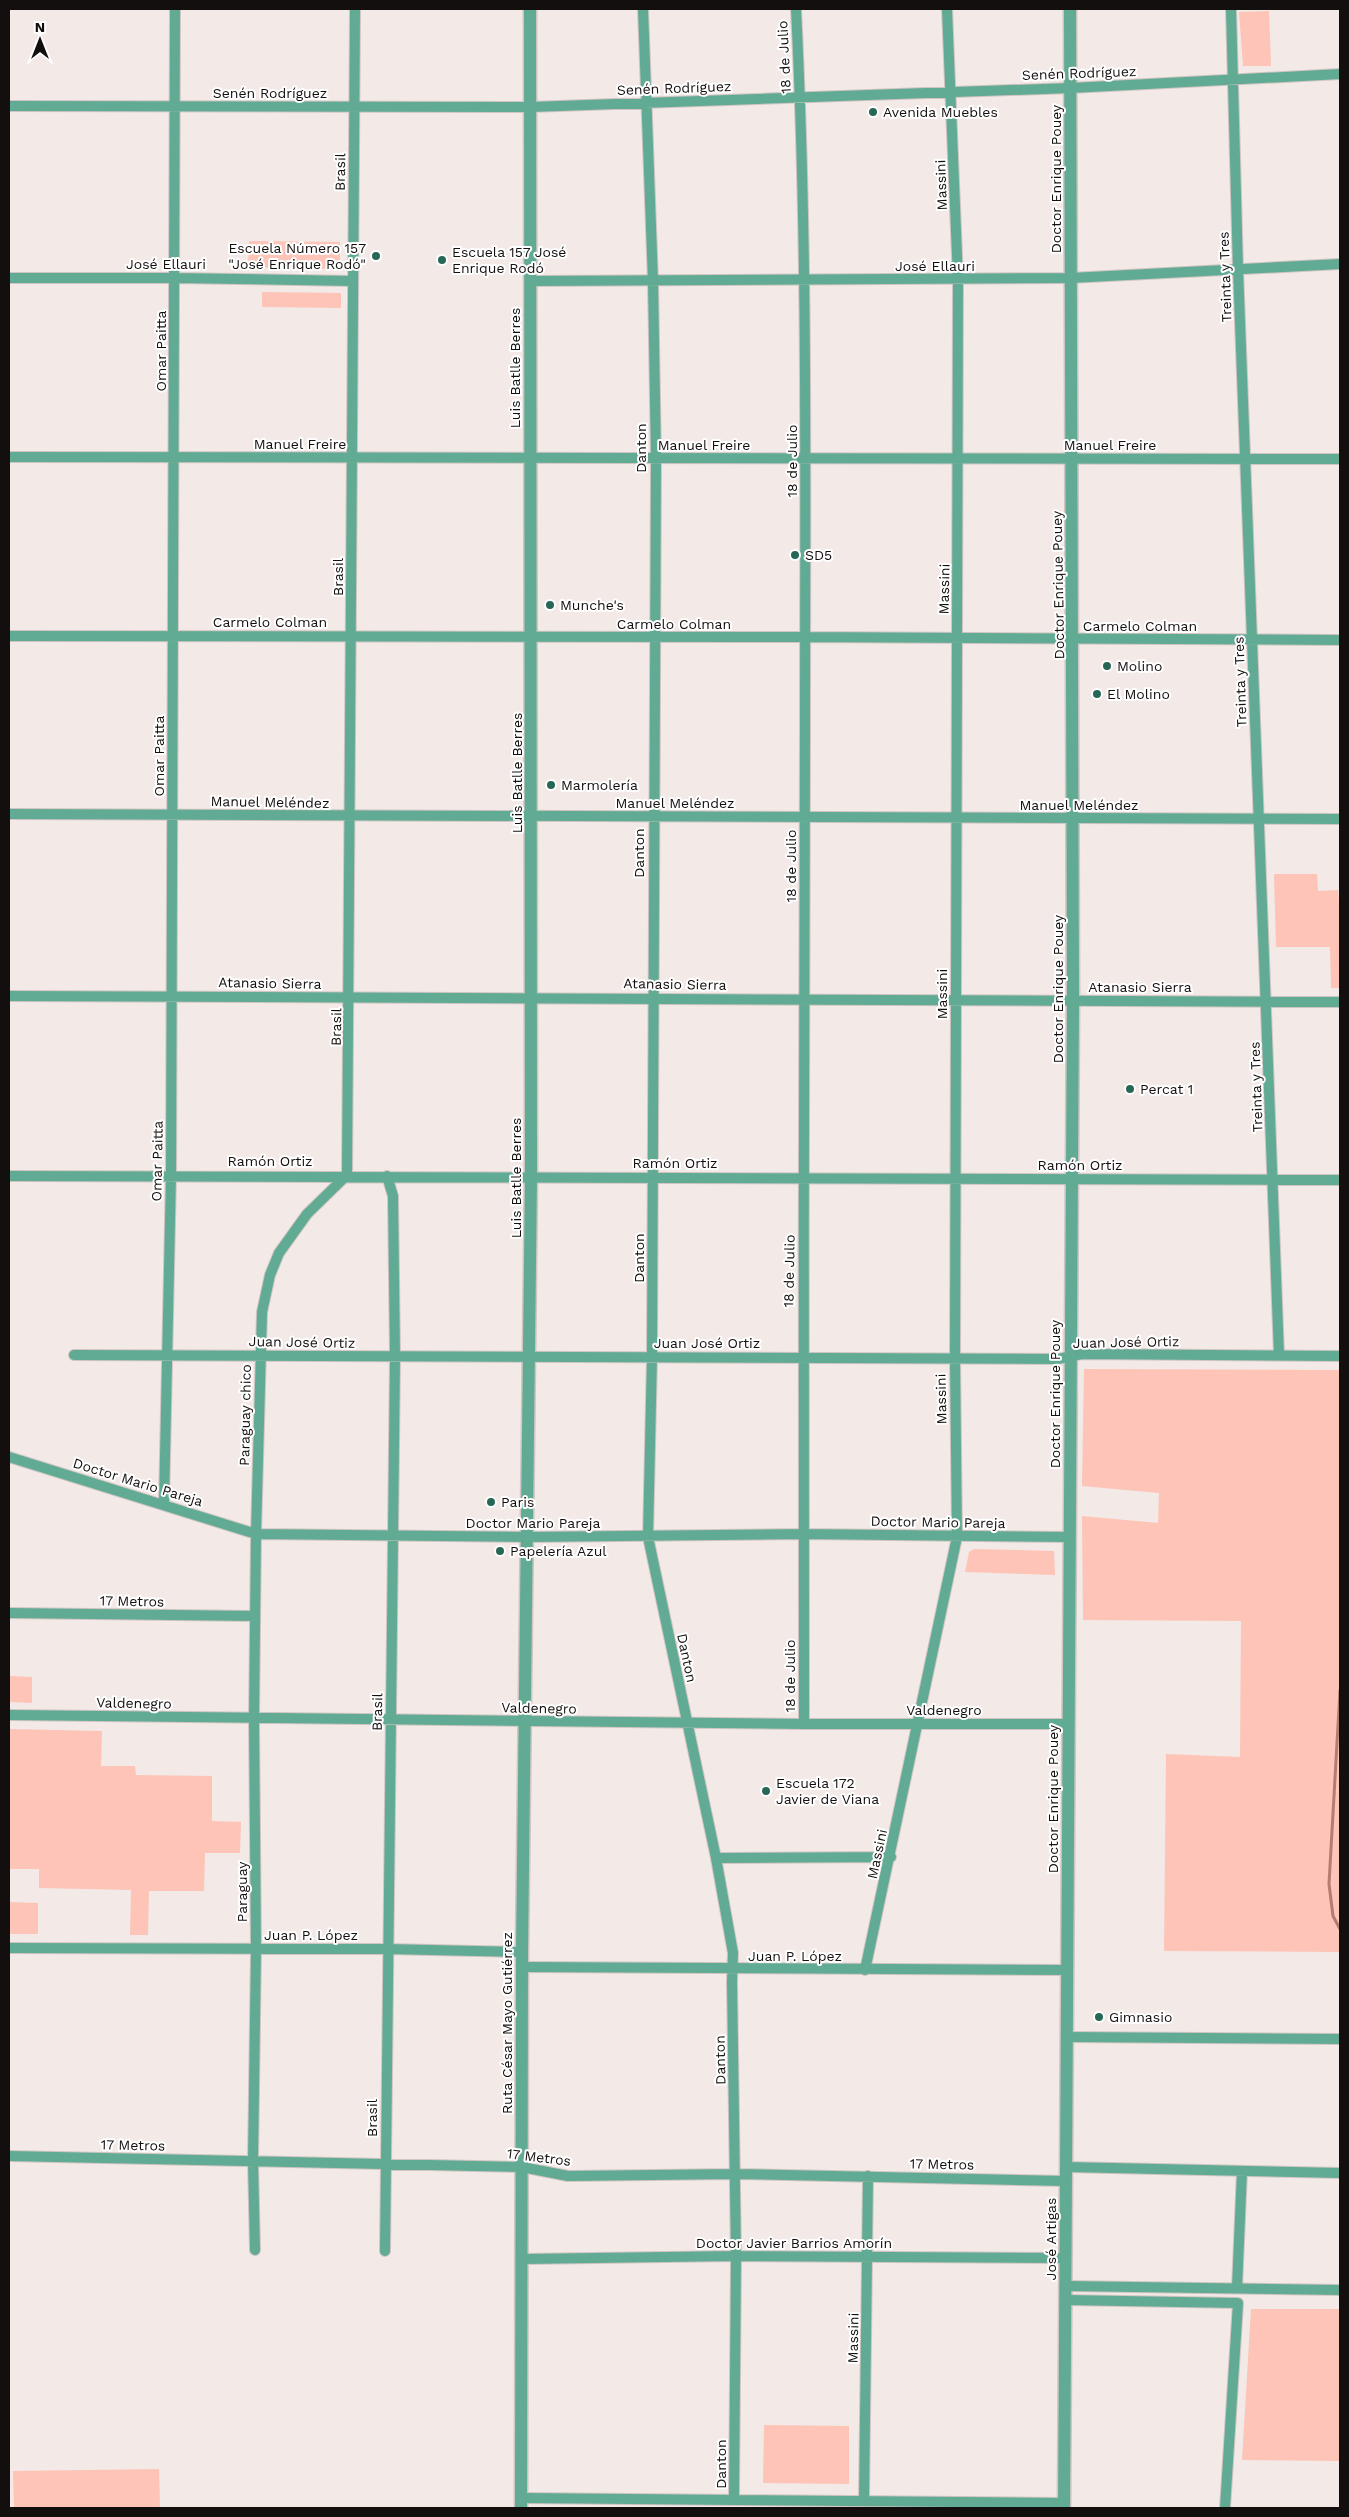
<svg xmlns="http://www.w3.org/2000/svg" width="1349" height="2517" viewBox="0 0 1349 2517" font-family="'Work Sans',sans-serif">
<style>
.green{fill:#fdc4b7}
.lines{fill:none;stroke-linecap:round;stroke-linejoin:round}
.stream{stroke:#b57c6f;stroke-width:3}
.minor-casing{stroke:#cfc6c3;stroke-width:12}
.tertiary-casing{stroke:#cfc6c3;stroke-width:15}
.minor{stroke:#61ab94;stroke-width:10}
.tertiary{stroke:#61ab94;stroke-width:12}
.poi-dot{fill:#276755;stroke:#fff;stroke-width:2}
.labels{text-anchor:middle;stroke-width:4;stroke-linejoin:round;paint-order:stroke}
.street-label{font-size:14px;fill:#130f0e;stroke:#fff}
.poi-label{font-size:14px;fill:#130f0e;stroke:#fff;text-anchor:start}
</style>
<rect width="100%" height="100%" fill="#f3e9e6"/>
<path class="green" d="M1269 11 1271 66H1243L1239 12Z
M249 241 340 242V269L248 267Z
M262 292 341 293V308L262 307Z
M1274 874H1317L1318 891 1338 890 1340 913V988H1331L1330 947H1276Z
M1084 1369 1340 1370V1952L1164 1951 1166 1754 1240 1757 1241 1621 1083 1620 1082 1516 1158 1523 1159 1493 1082 1486Z
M974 1549 1054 1551 1055 1575 965 1572 969 1552Z
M9 1676 32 1677V1703L9 1702Z
M9 1729 102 1731 101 1766H135L136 1775 212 1776V1821L241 1822 240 1853H205L204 1891H149L148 1935H130L131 1890 39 1888V1869H9Z
M9 1902 38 1903V1934H9Z
M1251 2309H1340V2461L1242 2460Z
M764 2425 849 2426V2484L763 2483Z
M159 2469 160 2508H14L13 2471Z"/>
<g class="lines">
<path class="stream" d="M1340 1690 1329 1884 1333 1916 1340 1929"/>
<defs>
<path id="minor" d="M643 9 653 281 656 459 652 1356 648 1537 716 1858 733 1953 732 1981 736 2256 734 2499
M796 9C808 250 805 491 805 733 804 1063 803 1394 804 1724
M1231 9 1238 269 1279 1355
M9 106 530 107 1071 88 1340 74
M9 278H174L353 281
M530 281 1070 278 1340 264
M9 457 1340 459
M9 636 805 637 1340 640
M9 814 1340 819
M9 996 1340 1002
M9 1176 1340 1180
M74 1355 1058 1359 1082 1354 1340 1356
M9 1457 256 1534 529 1537 803 1534 1069 1537
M164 1504 171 1175 175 9
M9 1613 255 1616
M9 1715 804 1724H1068
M716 1858 891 1857
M9 1948 387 1949 522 1952
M523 1967 1068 1970
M865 1970 957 1537 955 1358 958 280 947 9
M1067 2037 1340 2039
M9 2156 522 2167 568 2176 735 2174 1066 2181
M1066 2167 1340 2173
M255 2250 253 2161 256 1949 254 1719 256 1534 262 1312 270 1275 279 1253 307 1214 347 1175 355 9
M385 2251 395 1357 393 1196 387 1176
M522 2259 736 2256 1066 2258
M1066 2286 1340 2290
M1237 2288 1242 2171
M1065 2300 1238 2303 1225 2508
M521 2498 1064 2503
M864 2500 868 2176"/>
<path id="tertiary" d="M521 2508 522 1952 531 1176 530 9
M1064 2508 1073 1001 1070 9"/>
</defs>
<use href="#minor" class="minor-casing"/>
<use href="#tertiary" class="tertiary-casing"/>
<use href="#minor" class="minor"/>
<use href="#tertiary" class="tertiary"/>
</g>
<g class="poi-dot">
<circle cx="873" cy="112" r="5"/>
<circle cx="376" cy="256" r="5"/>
<circle cx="442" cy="260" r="5"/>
<circle cx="795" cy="555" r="5"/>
<circle cx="550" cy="605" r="5"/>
<circle cx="1107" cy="666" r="5"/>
<circle cx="1097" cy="694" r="5"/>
<circle cx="551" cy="785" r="5"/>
<circle cx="1130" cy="1089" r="5"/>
<circle cx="491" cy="1502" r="5"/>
<circle cx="500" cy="1551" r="5"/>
<circle cx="766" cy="1791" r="5"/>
<circle cx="1099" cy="2017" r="5"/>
</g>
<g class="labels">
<g class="street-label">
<text transform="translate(784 57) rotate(-93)" y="5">18 de Julio</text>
<text transform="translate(1079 73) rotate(-2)" y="5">Senén Rodríguez</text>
<text transform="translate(674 88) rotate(-2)" y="5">Senén Rodríguez</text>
<text x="270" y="98">Senén Rodríguez</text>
<text transform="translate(340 172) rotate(-89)" y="5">Brasil</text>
<text transform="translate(1056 179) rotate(-90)" y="5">Doctor Enrique Pouey</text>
<text transform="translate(941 185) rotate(-92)" y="5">Massini</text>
<text x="166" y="269">José Ellauri</text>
<text x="935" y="271">José Ellauri</text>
<text transform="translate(1225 277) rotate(-92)" y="5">Treinta y Tres</text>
<text transform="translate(161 351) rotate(-90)" y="5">Omar Paitta</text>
<text transform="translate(515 368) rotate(-90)" y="5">Luis Batlle Berres</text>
<text x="300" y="449">Manuel Freire</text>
<text x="704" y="450">Manuel Freire</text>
<text x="1110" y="450">Manuel Freire</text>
<text transform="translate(641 448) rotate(-90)" y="5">Danton</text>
<text transform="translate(792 461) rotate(-90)" y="5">18 de Julio</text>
<text transform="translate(338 577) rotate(-90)" y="5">Brasil</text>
<text transform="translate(1058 585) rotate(-91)" y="5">Doctor Enrique Pouey</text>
<text transform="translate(944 589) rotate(-89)" y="5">Massini</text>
<text x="270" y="627">Carmelo Colman</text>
<text x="674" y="629">Carmelo Colman</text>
<text x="1140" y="631">Carmelo Colman</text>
<text transform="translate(1240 682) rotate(-92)" y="5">Treinta y Tres</text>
<text transform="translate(159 756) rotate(-90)" y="5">Omar Paitta</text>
<text transform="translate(517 773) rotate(-90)" y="5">Luis Batlle Berres</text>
<text transform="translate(270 802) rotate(1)" y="5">Manuel Meléndez</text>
<text x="675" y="808">Manuel Meléndez</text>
<text x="1079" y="810">Manuel Meléndez</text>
<text transform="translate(639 853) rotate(-90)" y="5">Danton</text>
<text transform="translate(791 866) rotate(-90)" y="5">18 de Julio</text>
<text transform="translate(270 983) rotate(1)" y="5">Atanasio Sierra</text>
<text transform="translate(675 984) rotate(1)" y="5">Atanasio Sierra</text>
<text x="1140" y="992">Atanasio Sierra</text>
<text transform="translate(1058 989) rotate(-90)" y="5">Doctor Enrique Pouey</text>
<text transform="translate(942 994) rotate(-90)" y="5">Massini</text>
<text transform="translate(336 1027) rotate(-89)" y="5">Brasil</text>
<text transform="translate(1256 1087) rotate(-92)" y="5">Treinta y Tres</text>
<text transform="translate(157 1161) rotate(-89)" y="5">Omar Paitta</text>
<text x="270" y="1166">Ramón Ortiz</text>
<text x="675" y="1168">Ramón Ortiz</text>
<text x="1080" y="1170">Ramón Ortiz</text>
<text transform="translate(516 1178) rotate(-90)" y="5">Luis Batlle Berres</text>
<text transform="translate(639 1258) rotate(-90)" y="5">Danton</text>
<text transform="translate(789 1271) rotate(-89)" y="5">18 de Julio</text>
<text transform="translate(302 1342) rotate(1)" y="5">Juan José Ortiz</text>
<text transform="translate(1126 1342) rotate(-1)" y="5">Juan José Ortiz</text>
<text x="707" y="1348">Juan José Ortiz</text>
<text transform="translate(1055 1394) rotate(-90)" y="5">Doctor Enrique Pouey</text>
<text transform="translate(941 1399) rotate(-91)" y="5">Massini</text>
<text transform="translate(245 1415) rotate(-89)" y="5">Paraguay chico</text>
<text transform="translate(138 1482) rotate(17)" y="5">Doctor Mario Pareja</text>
<text transform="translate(938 1522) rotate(1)" y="5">Doctor Mario Pareja</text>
<text x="533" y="1528">Doctor Mario Pareja</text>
<text transform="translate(132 1601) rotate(1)" y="5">17 Metros</text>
<text transform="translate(687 1658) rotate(78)" y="5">Danton</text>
<text transform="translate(790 1676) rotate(-90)" y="5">18 de Julio</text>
<text transform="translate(134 1703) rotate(1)" y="5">Valdenegro</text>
<text transform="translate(539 1708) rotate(1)" y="5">Valdenegro</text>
<text x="944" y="1715">Valdenegro</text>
<text transform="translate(377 1712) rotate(-89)" y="5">Brasil</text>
<text transform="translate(1053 1799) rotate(-90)" y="5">Doctor Enrique Pouey</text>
<text transform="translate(877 1854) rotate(-78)" y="5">Massini</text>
<text transform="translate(242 1892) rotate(-90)" y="5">Paraguay</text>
<text x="311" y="1940">Juan P. López</text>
<text x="795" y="1961">Juan P. López</text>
<text transform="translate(507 2023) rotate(-90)" y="5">Ruta César Mayo Gutiérrez</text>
<text transform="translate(720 2060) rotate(-91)" y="5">Danton</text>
<text transform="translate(372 2118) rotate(-90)" y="5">Brasil</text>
<text transform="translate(133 2145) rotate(1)" y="5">17 Metros</text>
<text transform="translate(539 2157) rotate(7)" y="5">17 Metros</text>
<text transform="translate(942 2164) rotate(1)" y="5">17 Metros</text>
<text transform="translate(1051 2239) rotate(-90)" y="5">José Artigas</text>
<text x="794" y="2248">Doctor Javier Barrios Amorín</text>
<text transform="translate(853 2338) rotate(-89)" y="5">Massini</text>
<text transform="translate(721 2464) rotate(-90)" y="5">Danton</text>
</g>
<g class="poi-label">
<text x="883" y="117">Avenida Muebles</text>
<text x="366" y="253" text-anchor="end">Escuela Número 157<tspan x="366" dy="16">"José Enrique Rodó"</tspan></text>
<text x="452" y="257">Escuela 157 José<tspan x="452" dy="16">Enrique Rodó</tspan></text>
<text x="805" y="560">SD5</text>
<text x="560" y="610">Munche's</text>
<text x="1117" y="671">Molino</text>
<text x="1107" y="699">El Molino</text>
<text x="561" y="790">Marmolería</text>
<text x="1140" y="1094">Percat 1</text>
<text x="501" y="1507">Paris</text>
<text x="510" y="1556">Papelería Azul</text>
<text x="776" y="1788">Escuela 172<tspan x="776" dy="16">Javier de Viana</tspan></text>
<text x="1109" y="2022">Gimnasio</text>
</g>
</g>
<rect width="1349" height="2517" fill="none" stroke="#130f0e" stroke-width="20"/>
<g transform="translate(40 40)" stroke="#ffffff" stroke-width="4" paint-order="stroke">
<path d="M0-4L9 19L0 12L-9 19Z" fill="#130f0e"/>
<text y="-8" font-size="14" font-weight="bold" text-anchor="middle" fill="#130f0e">N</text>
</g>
</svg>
